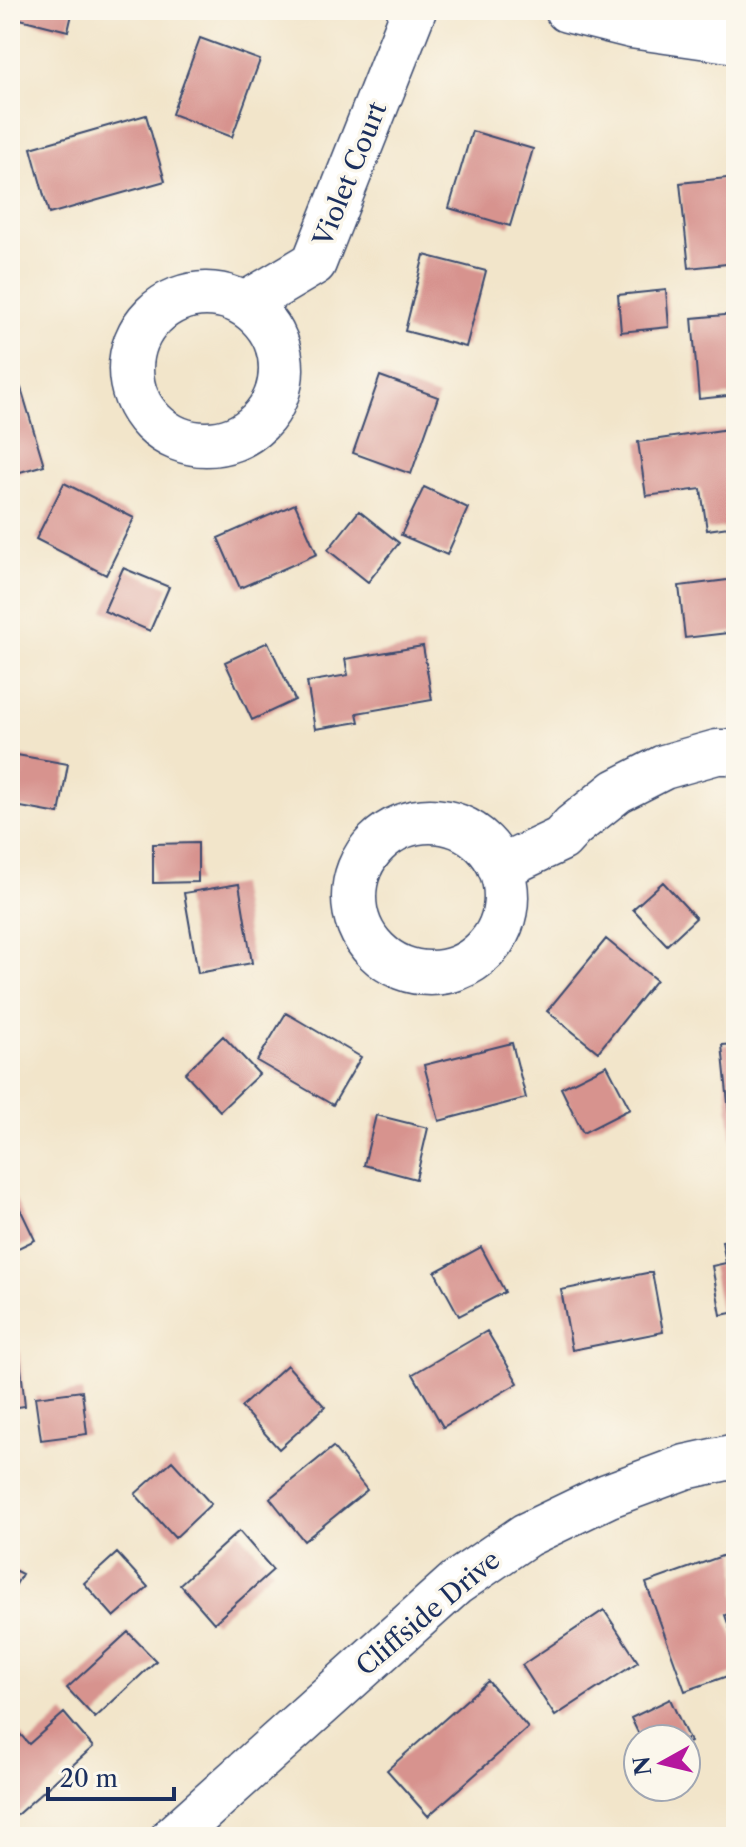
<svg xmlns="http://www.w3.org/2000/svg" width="746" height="1847" viewBox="0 0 746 1847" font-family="'Libre Caslon Text',serif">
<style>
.building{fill:#d7938e}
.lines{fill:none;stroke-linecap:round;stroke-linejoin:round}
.minor-casing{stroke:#3b4a6e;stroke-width:47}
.minor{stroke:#fff;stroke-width:44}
.labels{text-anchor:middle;stroke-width:7;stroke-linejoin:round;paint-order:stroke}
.street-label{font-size:26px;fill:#1b2f5e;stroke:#fbf7ec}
</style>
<rect width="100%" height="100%" fill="#fbf7ec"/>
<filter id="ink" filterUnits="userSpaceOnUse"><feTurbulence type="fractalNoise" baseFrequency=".0125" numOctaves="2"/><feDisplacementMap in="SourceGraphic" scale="16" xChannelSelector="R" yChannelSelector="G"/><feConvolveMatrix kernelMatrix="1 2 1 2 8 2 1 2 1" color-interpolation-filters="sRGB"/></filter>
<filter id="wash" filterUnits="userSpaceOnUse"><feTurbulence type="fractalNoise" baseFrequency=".006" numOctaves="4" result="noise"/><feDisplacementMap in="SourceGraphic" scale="32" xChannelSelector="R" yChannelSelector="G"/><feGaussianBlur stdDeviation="1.8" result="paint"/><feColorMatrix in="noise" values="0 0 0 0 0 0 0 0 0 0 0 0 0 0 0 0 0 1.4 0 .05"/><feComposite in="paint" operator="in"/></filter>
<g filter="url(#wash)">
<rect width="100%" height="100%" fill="#f2e5ca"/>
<g id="blocks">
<path class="building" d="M13 10H73L68 31 12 17Z
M200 38 260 60 232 137 172 114Z
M146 115 165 181 49 214 31 148Z
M472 131 533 149 510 226 449 208Z
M736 177V263L689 268 680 183Z
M424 255 486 271 466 347 405 331Z
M666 290 669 327 621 332 618 295Z
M736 314V395L699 399 692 318Z
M380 376 438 397 411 474 353 453Z
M21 388 44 465 10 475V391Z
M736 428V526L707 530 701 489 646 496 638 442Z
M64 483 134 518 106 575 36 539Z
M424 487 468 508 447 555 401 535Z
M295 504 317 554 240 588 218 538Z
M359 511 399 543 368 582 328 550Z
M123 568 169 587 150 631 104 611Z
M736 579V632L685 638 679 586Z
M268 642 295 700 252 720 225 662Z
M423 646 432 700 357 713 359 722 315 729 307 682 348 675 345 659Z
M17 755 68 764 59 814 10 805Z
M198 843V882L153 883V844Z
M663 882 696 918 667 945 633 909Z
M239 884 252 963 198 973 184 893Z
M606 939 656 980 598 1052 547 1011Z
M286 1013 361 1057 333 1105 257 1061Z
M223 1036 259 1074 220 1111 185 1073Z
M512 1043 526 1098 439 1121 424 1065Z
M736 1044V1141L732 1142 722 1045Z
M607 1065 630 1109 583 1133 561 1088Z
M376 1115 428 1128 416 1179 364 1165Z
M10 1188 35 1240 10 1252Z
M736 1238V1312L721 1315 712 1266 726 1263 722 1241Z
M481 1247 505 1292 459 1316 435 1272Z
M652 1272 663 1332 572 1350 561 1290Z
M10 1312H15L25 1406 10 1408Z
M487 1331 518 1383 443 1427 413 1374Z
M287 1365 325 1407 279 1449 241 1407Z
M82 1391 87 1434 41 1440 35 1397Z
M333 1447 367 1490 304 1541 270 1498Z
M172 1461 211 1504 175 1538 135 1494Z
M239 1531 273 1570 214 1623 180 1584Z
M736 1551V1611L725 1615 736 1646V1673L685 1691 646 1583Z
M117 1553 148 1587 114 1617 84 1583Z
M10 1568 22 1574 10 1595Z
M604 1610 638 1662 555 1716 522 1665Z
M128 1632 156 1661 95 1718 67 1688Z
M488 1681 528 1728 428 1816 387 1770Z
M670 1699 690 1742 686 1744V1739H641L631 1718Z
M64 1713 93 1747 10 1821V1742L20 1734 29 1744Z"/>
</g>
</g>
<g filter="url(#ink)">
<use href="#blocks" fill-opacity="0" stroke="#3b4a6e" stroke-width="2"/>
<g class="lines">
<defs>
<path id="minor" d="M567 10 631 26 736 41
M131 369a75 75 0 1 1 150 0a75 75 0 1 1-150 0Z
M245 304 314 263 414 10
M354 897a76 76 0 1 1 152 0a76 76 0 1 1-152 0Z
M500 868 561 839 573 826 617 791 664 767 717 752H736
M173 1837 456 1583 526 1535 607 1496 685 1467 736 1456"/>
</defs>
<use href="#minor" class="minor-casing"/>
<use href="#minor" class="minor"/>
</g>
</g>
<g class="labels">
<g class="street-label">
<text transform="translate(350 174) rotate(-68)" y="9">Violet Court</text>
<text transform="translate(428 1613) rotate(-40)" y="9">Cliffside Drive</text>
</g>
</g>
<rect width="746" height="1847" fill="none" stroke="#fbf7ec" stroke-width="40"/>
<g transform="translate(662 1763) rotate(262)"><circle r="38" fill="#fbf7ec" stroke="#a1a7b3" stroke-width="2"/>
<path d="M0-6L14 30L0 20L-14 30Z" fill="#b5179e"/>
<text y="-12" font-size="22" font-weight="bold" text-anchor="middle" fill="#1b2f5e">N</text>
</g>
<path d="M48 1787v12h126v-12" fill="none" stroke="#1b2f5e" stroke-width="4"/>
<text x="60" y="1787" font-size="24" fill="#1b2f5e" stroke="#fbf7ec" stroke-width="6" paint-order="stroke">20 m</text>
</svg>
